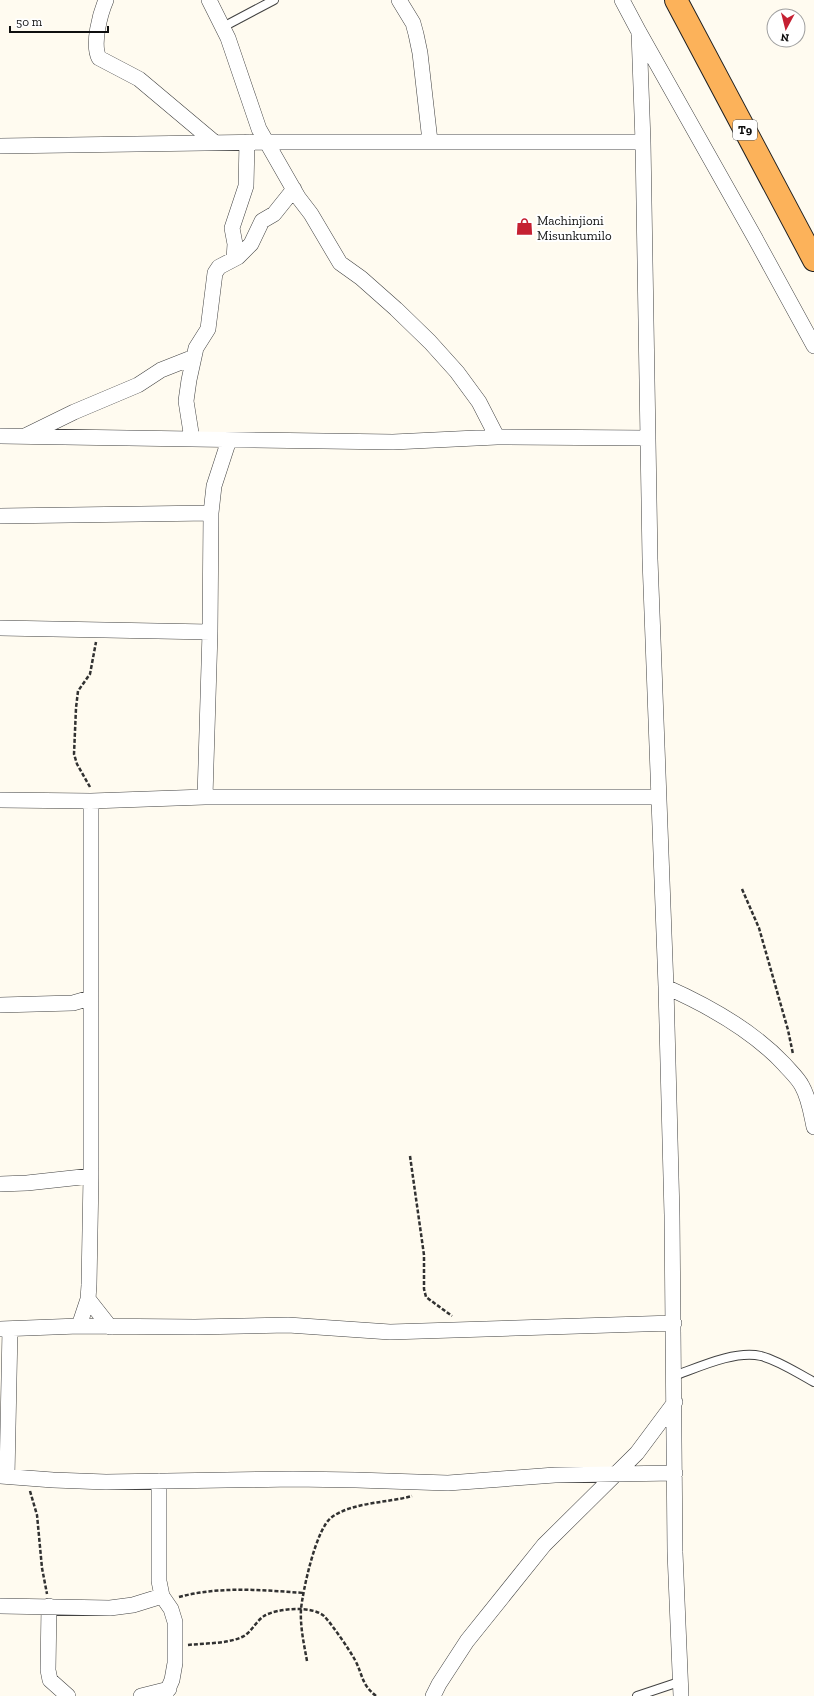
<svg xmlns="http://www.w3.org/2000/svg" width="814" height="1696" viewBox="0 0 814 1696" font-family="'Zilla Slab',serif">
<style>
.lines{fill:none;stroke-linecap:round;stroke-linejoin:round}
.service-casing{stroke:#424242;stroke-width:10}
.minor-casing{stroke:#424242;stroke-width:16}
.trunk-casing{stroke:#202020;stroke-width:24}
.path{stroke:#313131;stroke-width:2.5;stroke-dasharray:4 2;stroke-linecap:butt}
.service{stroke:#fff;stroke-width:8}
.minor{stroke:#fff;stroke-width:15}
.trunk{stroke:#fcb25a;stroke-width:22}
.labels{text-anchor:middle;stroke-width:4;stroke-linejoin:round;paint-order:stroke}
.shield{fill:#fff;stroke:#575757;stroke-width:1}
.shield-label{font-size:12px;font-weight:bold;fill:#0f0f0f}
.poi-label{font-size:13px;fill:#0f0f0f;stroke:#fff;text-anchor:start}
</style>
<rect width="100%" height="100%" fill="#fffbf0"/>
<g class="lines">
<defs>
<path id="service" d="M223 27 274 0
M674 1376C699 1367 735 1350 761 1356 780 1361 797 1373 814 1382
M637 1696 679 1682"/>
<path id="minor" d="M106 0C100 14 92 44 99 58L139 79 214 142
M209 0 228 38 259 129 298 197 311 214 340 263 361 278 396 309 430 342 457 372 479 402 497 437
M399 0 413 23 416 34 420 53 430 141
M622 0 639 32 755 238 814 346
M639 32 643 142 650 559 666 987 672 1215 675 1552 681 1696
M0 146 267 142H643
M234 259 235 244 232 228 246 186 247 142
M27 435 74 412 138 385 161 370 194 357
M0 436 393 442 497 437 648 438
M192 439 186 401 189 380 196 348 208 329 215 273 219 267 238 257 251 244 262 221 274 214 294 189
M0 516 211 513
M0 628 210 632
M205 797 210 632 211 513 214 486 229 440
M0 800 91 801 205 797H659
M666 987C709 1006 752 1030 784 1064 790 1071 798 1078 802 1086 809 1098 811 1113 814 1127
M0 1005 73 1003 90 998
M0 1184 27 1183 91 1176
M88 1299 110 1327
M79 1326 88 1299 89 1285 91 1176V801
M0 1329 79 1326 195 1327 288 1325 390 1332 674 1323
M0 1476 53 1480 106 1482 293 1479 356 1480 448 1483 555 1475 675 1473
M7 1476 10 1329
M159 1481V1581L162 1596 171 1609 175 1622V1663L172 1680 165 1696
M0 1606 110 1608 133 1605 162 1596
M49 1606 48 1670 50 1680 68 1696
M141 1696 169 1689
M433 1696 439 1684 467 1641 544 1545 637 1453 675 1402"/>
<path id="trunk" d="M676 0 814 260"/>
</defs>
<use href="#service" class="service-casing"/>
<use href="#minor" class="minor-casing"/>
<use href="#trunk" class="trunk-casing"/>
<path class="path" d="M90 787 77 764 74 754 76 708 78 691 90 674 96 642
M742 889 759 928 788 1030 793 1054
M410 1156 424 1255V1289L426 1297 452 1316
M30 1491 37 1515 42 1568 47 1594
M179 1597C219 1586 263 1590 304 1593
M188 1645C206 1643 226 1644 242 1637 251 1633 256 1621 264 1616 277 1608 314 1605 325 1617 333 1626 349 1649 355 1660 363 1675 361 1684 376 1696
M307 1661C304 1644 300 1627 301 1609 303 1590 316 1528 332 1517 353 1502 387 1503 412 1496"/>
<use href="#service" class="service"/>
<use href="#minor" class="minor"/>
<use href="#trunk" class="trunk"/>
</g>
<defs>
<symbol id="shop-bare" viewBox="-9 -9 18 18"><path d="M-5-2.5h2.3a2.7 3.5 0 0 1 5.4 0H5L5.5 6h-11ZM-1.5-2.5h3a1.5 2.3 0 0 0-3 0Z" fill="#c52032" stroke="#fff" stroke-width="2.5" paint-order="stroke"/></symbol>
</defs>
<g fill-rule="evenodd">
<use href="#shop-bare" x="512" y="214" width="25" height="25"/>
</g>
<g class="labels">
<rect class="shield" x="733" y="120" width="24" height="20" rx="3"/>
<g class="shield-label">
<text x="745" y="134">T9</text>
</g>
<g class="poi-label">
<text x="537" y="225">Machinjioni<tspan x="537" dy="15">Misunkumilo</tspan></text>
</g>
</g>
<g transform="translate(786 28) rotate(187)"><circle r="19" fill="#ffffff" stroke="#9f9f9f"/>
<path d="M0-3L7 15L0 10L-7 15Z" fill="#c52032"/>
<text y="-6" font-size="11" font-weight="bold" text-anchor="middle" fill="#0f0f0f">N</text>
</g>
<path d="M10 26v6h98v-6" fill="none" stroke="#0f0f0f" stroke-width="2"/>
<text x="16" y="26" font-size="12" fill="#0f0f0f" stroke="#ffffff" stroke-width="3" paint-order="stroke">50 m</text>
</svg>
